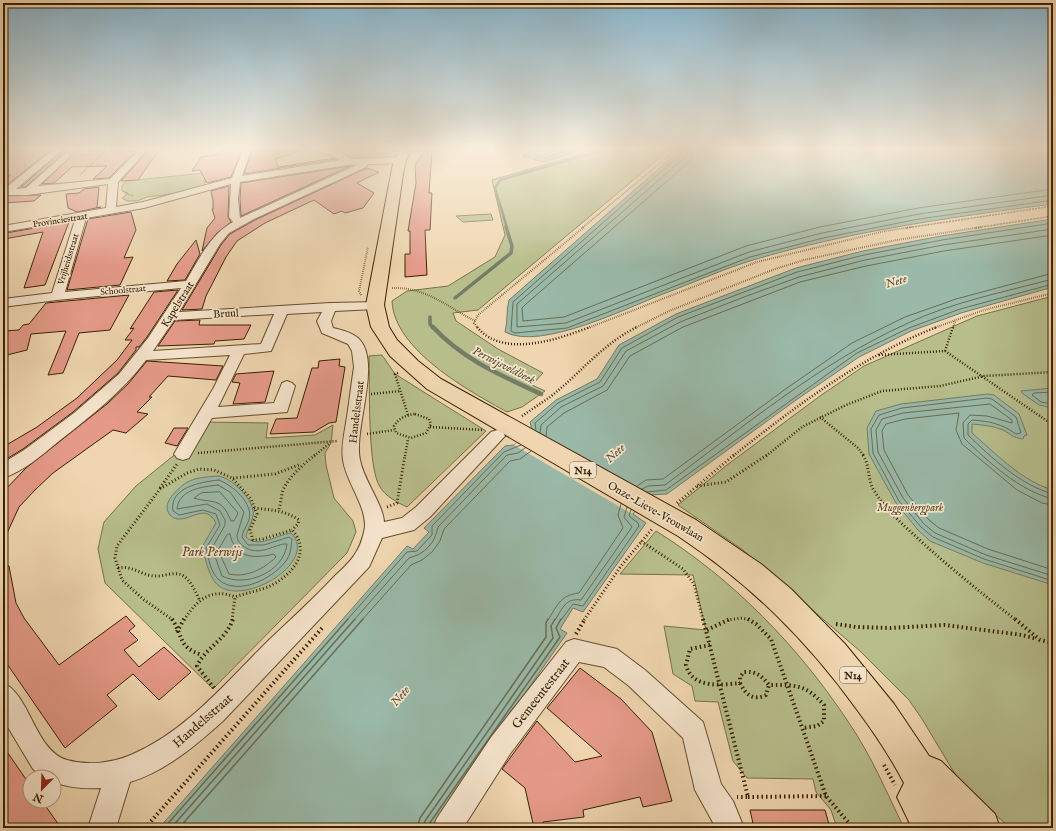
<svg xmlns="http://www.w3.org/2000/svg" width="1056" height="831" viewBox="0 0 1056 831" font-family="'IM FELL English',serif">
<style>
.green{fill:#b7be8c;stroke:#787046}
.water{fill:#9ab9a8;stroke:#737c65}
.pier{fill:#efd6b0}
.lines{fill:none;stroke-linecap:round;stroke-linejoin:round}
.shore-far1{stroke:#696d54;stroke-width:1}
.shore{stroke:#696d54;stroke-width:1.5}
.stream-far2{stroke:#737c65;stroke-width:2.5}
.stream-far1{stroke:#737c65;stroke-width:3.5}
.stream{stroke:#737c65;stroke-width:4.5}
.building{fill:#e59a89;stroke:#382100}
.minor-casing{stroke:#664e2c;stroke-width:2}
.tertiary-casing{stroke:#664e2c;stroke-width:2}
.primary-casing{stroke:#382100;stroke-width:2}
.path-far4{stroke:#382100;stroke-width:1.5;stroke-dasharray:0.5 1;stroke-linecap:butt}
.path-far3{stroke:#382100;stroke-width:2;stroke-dasharray:0.5 1.5;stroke-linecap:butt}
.path-far2{stroke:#382100;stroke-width:2.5;stroke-dasharray:1 2;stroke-linecap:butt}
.path-far1{stroke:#382100;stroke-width:3;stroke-dasharray:1 2.5;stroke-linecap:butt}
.path{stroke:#382100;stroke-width:4;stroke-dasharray:1.5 3;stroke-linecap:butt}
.minor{fill:#f5e4cc;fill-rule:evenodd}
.tertiary{fill:#f5e4cc;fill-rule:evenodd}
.primary{fill:#efd6b0;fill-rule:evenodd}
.labels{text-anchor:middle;stroke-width:3.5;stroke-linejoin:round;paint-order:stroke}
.far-street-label{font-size:9px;fill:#382100;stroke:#f5e4cc}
.shield{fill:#f5e4cc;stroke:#715c3d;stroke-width:1}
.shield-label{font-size:10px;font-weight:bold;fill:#382100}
.street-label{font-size:11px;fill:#382100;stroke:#f5e4cc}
.park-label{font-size:11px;font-style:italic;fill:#584823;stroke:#f5e4cc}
.water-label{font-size:12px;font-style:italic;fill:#554f32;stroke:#f5e4cc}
.near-park-label{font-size:13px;font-style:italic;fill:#584823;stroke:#f5e4cc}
.near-street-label{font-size:13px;fill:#382100;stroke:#f5e4cc}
</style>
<rect width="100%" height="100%" fill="#efd6b0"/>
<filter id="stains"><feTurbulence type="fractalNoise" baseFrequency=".005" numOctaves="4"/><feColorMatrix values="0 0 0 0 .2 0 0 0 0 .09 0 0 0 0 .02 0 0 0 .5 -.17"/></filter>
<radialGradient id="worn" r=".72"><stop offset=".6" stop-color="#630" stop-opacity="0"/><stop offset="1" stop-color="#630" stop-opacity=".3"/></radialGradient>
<path class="green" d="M336 150H389L382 158C359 159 357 159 336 150Z
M593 150H669L478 310 453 313 456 321 498 349 543 373 532 385 545 391 522 407 507 412C469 391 394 350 392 301L407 291 448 286 495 257 505 235 492 180 596 150Z
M205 173V185L171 194 147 197 137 201H127L122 198 128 193 122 191V186L126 181Z
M491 214 493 220 463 222 456 216Z
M1053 296V828H1011L981 803 958 779 922 719 909 700 861 652 743 550 678 505 727 465 820 396 864 366 977 316Z
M382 355 395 374 486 431 407 507C398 503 385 496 380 487 367 467 370 384 369 356Z
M198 422 268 423 266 438 315 435 333 425 331 443 325 453 326 465 334 498 353 521 356 532 347 553 213 689 105 583 98 549 104 522 136 486 183 448Z
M656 531C733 579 799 647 849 723 871 755 887 793 904 828H837L831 810 816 792 813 779 747 778 733 761 718 702 695 701 692 686 673 674 664 626 706 630 693 575 620 574Z"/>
<path class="water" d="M534 150H582L544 162 522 156Z
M680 150H1053V204C952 217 851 231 753 260 723 269 693 283 663 294 627 308 540 351 505 332 508 321 506 311 509 300Z
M1053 219V287L961 313 911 331 859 357 796 400 667 494 649 495 633 514 646 523 583 612 573 608 560 629 567 633 431 828H159L407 546 413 549 429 532 424 528 505 446 514 445 532 430 530 422 556 400 597 379 619 345 676 314 796 268 863 251 941 236Z
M1053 388V408L1039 405 1022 393 1021 391Z
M988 394 994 395 1019 414 1027 435 1024 436 1023 439C1013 438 1011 434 1003 430 993 426 983 425 972 424V433C995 453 1023 482 1053 490V585L983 563 930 541 918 530 896 503 869 454 867 428 876 411 901 404Z
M219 476C232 479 250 496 253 510 255 520 247 528 246 537 259 549 276 535 291 533 321 563 237 611 215 582 208 573 205 557 202 547L216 523C206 503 192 520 178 519 175 519 172 517 170 515 161 504 175 492 183 485 193 477 207 477 219 476Z"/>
<path class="pier" d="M532 430 649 495 632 514 514 445Z"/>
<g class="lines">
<path class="shore-far1" d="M535 150V155L544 158 570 150
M683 150 681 154 513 302 511 331 515 333 567 328 750 257 823 238 919 219 1053 200
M688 150 684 158 517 304V327L566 323 749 252 822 233 919 214 1053 195
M694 150 689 162 526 304 522 308 523 321 564 317 746 246 820 227 918 208 1053 189
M1053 392 1034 393 1032 395 1041 402 1053 404
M536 430 535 423 558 403 600 382 622 348 678 317 797 272 864 255 942 240 1053 223
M540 433 541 425 561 407 603 386 626 351 680 322 744 297 799 277 865 260 943 245 1053 229
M546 436 547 427 564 413 607 390 630 356 683 327 800 282 866 266 944 251 1053 235
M219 480C232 485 254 503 249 520 247 526 243 530 242 537L248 545H264L289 537 292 539C291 548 291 555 285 562 272 579 238 596 219 580 211 573 208 558 206 548L220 525 216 514 203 510 179 515 173 511C169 487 201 482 219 480Z
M218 485 230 492 244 512 237 535C237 540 239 543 243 546 257 556 268 548 283 544H287C284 572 246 588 222 576L212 548 225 525V520L220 511 207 504 177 509C179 489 202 487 218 485Z
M637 486 646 480 663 479 787 388 852 343 905 317 956 299 1053 273
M642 489 648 486 665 485C742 428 818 364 906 324 952 302 1004 292 1053 279
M220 492 238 513 234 521H231C221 496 213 504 194 498L201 493Z
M647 492 666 490 857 353 909 328 960 309 1053 284
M1053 494C1020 485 992 458 968 435V424L972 420C989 421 1002 424 1016 434L1021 433 1016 417 992 399 987 398 902 408 879 415 871 429 873 453 899 501 921 527 933 537 984 559 1053 581
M1053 499C1020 491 988 462 964 438L963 423 970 415 987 416 1012 423V420L990 404 903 413 882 419 876 430 878 452 903 498 924 524 935 533 986 555 1053 576
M1053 505 1042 503 1017 490 962 444 956 430 959 413 905 419 886 424 882 431 884 450 908 495 929 520 939 528 988 549 1053 570
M230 534C235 558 253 559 274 554L276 557C264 569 246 578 229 574L218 550 227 535Z
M347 620 407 552 417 551 432 535V526L504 452 521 445
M354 620 409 558C425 554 435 543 438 527L507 455 518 453 525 448
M362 620 411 565 422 560 432 552 440 541 444 529 510 461 520 459 531 451
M548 620C557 606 560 595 579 593L623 528 618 515 621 504
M555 620C563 608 565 598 581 600L632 527 624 517 627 507
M561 620 573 604 583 606 639 526 638 523 629 516 631 510"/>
<path class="shore" d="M164 828 348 619
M171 828 355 619
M179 828 363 619
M417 828 420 818 546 637V623L548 619
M423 828 425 821 553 638 551 626 555 619
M428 828 429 824 560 637 556 628 561 619"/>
<path class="stream-far2" d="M507 228 495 188 500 180 604 150"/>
<path class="stream-far1" d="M455 298 511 253 512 246 506 227
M430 317V324L433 328"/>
<path class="stream" d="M433 327C462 359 502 376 541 394"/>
</g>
<path class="building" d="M3 150H51L3 188V182L11 175 3 176Z
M64 150H67L25 187H21Z
M78 150H131L129 152 136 151 109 178 93 179 107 166 72 167 54 183 42 184Z
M159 150 138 180 121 181 148 151Z
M221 150H242L231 177 207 183 200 170 192 171 201 157 217 155Z
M252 150H299V151L276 159 278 167 334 158 336 159 244 174Z
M425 150H432L429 193H432L430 230H425L427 275 405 277V254H410V231H408L416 183 415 165Z
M350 166 241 216 240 199 241 183Z
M367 168 379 172 357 183 374 193 363 208 345 213 342 211 334 214 314 200 265 223 237 241 226 257 206 296 202 309 182 310 221 245 230 234 255 220Z
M229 186 228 217 231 222 217 233 202 251 207 228 215 218 212 209H213V201L211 191Z
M99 187 97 208 101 207 77 212 68 208 66 194 79 193 84 189Z
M41 195 34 201 3 203V196Z
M131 212 136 230 124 258 133 257 120 285 67 290 88 219Z
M69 222 45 285 24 288 43 232 4 239 6 233Z
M196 240 200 254 185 280 167 281 177 264Z
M178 290 147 337 139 347H136V350L118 373 73 412 23 449 3 461V447L37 427 77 398 117 360 132 340H125L134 328 130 329 154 292Z
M129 295 110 330 79 333 63 373 48 375 66 331 31 334 27 350 3 356V331L19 330 23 325 29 324 46 303Z
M200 320 199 325H251L244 339 215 341 214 344 158 346 175 321Z
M340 359 339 366 345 367 336 422 329 423 314 432 270 434 276 419 297 418 312 368H318L319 361Z
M147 361 223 366 216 380 168 376 149 397H152L137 412 148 414 126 433 113 430 53 473 35 490 19 507 3 542V492L26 468 107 404 128 384Z
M274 371 265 402 233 404 240 383 232 382 236 374Z
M174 428H188L177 446 165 443Z
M3 566H9L16 603 24 618 59 665 126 616 135 626 129 631 138 640 124 650 139 667 164 647 191 672 159 700 133 674 107 695 117 706 65 748 3 658Z
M580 668 621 699 652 732 672 801 643 807 640 797 583 810 584 817 543 822 541 828H534L525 788 502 769 537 721 575 762 602 756 547 708Z
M3 746 30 785V801H42L61 828H3Z
M750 810H825L830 828H754Z"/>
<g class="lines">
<defs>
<path id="minor" d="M53 150H62L16 189 26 188 69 150H77L38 186 110 179 139 150H147L118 182 116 207 143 202 232 178 243 150H251L242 176 348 159 352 162 348 165 240 182 238 199 240 218 359 164 361 159H367L368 161 366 167 254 219 229 233 220 244 179 312 330 303 380 302 381 305 375 309 335 311 331 321 333 328C341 330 351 332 358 338 383 361 353 429 360 460 364 481 383 504 384 522L402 518 416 507 491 432 497 430 503 432 505 436 430 517 414 530 382 538 369 567 223 721C195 746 166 771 130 782L116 828H88L101 788C84 789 70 788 54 782V777H43L33 769 3 719V683C30 694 35 751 67 760 88 766 113 763 133 754 188 730 228 680 270 639 290 620 311 601 330 581 338 572 349 564 355 554 360 547 362 540 364 532 370 510 346 483 343 460 341 448 344 435 346 423 349 405 351 386 354 367L352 351 348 344 322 333 317 321 322 312 287 314 271 351 244 354 218 407 274 403 282 383 287 381 292 383 295 386 287 412 212 418 189 458 183 460 177 458 174 454 213 389 230 355 146 360C122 392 91 416 59 441 42 455 24 471 3 478V463L24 450 74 413 119 374 148 338 181 288 57 300 3 307V299L52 293 75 220 3 232V226L106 208 108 184 27 195H3V190ZM231 184 229 217 233 222C210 235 199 259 186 281L65 292 86 218 144 208ZM274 314 261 344 153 351 174 320Z
M574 639 617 649 645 670 703 722 721 784 733 801 744 828H716L695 790 683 738 629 686 604 667 579 662 510 754 463 828H433L437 818 492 736 566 642Z"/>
<path id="tertiary" d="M318 150H333L341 152 350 159 400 157 405 160 400 163 348 165 333 156 319 152Z"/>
<path id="primary" d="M400 150H411L406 160 403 174 384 305 389 327 397 340 418 361 441 379 696 520 761 564 791 589 845 644 894 704 929 756 941 761 995 814 1000 828H912L897 797 904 783C891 758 875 734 858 711 807 640 750 584 678 536L427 389 390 356 371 327 366 305 391 174 394 160Z"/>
</defs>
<use href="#minor" class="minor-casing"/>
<use href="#tertiary" class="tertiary-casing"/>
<use href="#primary" class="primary-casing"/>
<path class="path-far4" d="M80 155 99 154 106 150
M3 163 19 150
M80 175 101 155 105 154 103 153
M124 193 134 196
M582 228 676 150
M906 228 1053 206
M975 228 1053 216"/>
<path class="path-far3" d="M392 288C426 287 446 306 475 321
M361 295 359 291 368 247
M478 328 474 323 478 315 584 227
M588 328 757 262 885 231 912 227
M635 328 669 311 775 269 804 260 897 240 982 227
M934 328 984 310 1053 293
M953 328 955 321"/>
<path class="path-far2" d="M477 327C503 359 559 339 590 327
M945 351 953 327
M879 355 945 351 1053 425
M398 373 395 374 408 415
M371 394 401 391
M415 414 429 419 431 424 426 433 411 438 396 433 394 426C399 418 406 415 415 414Z
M522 416C531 410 541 403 550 397 581 373 601 345 637 327
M820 417 858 448 864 456
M430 427 484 430
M367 434 394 430
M198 453 337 441
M314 456 330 443
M405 456 408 439
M733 456C796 406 862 356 937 327
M766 456 802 427 846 405 882 391 940 386 984 376 1053 372"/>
<path class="path-far1" d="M863 455C870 465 867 481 875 492 888 513 907 528 925 545 954 571 985 596 1016 620
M233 478 275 474 301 464
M697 486 726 482 767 455
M160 488 177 464
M677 503 734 455
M387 507 397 503 405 455
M254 508C270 510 285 510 299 520L298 524 292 530
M279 509C281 503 281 496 283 490 290 475 303 465 315 455
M641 541 683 569 694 584 703 620
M118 568C132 565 141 575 154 576 164 577 173 571 182 575 191 580 196 593 200 601
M173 620 143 599 122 580 115 558 117 546 160 489 187 473 199 469 214 470 232 478 251 499 257 514 250 530 253 540 263 539 292 530C313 553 290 577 268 587 257 591 246 593 235 597L232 620
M184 620C196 601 211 587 235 597
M584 620 621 566 653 528
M727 620 742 618 750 620"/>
<path class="path" d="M172 619C184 638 178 647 202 655
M703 619 748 797H737
M748 619 756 624 771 639 826 796 853 828
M1015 619 1040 640 1053 643
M836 624 856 627 891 628 945 625 1022 635 1037 639
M707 630 730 619
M177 632 184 619
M576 634 585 619
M710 645 690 649 686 665C692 689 721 685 740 683V677L744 672C756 671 762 676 769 685 796 685 805 684 824 705V721L817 726 802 728
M740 683C746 695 753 701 766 695L769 685
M214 688 197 666C206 647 226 640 233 619
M884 765 895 785
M748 797 826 796
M145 828 323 627"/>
<use href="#minor" class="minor"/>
<use href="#tertiary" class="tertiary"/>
<use href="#primary" class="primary"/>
</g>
<linearGradient id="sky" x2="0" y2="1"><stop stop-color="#89b6ce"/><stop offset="0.56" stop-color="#f8eddb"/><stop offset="1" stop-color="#f8eddb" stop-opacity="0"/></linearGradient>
<rect width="1056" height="266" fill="url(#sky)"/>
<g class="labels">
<g class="far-street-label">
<text transform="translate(60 220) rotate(-9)" y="3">Provinciestraat</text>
<text transform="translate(68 259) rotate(-73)" y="3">Vrijheidsstraat</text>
<text transform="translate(123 290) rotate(-5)" y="3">Schoolstraat</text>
</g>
<g class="shield">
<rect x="570" y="462" width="26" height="16" rx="3"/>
<rect x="840" y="667" width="26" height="16" rx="3"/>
</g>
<g class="shield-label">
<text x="583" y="474">N14</text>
<text x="853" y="679">N14</text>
</g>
<g class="street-label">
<text transform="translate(177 304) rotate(-58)" y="4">Kapelstraat</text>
<text transform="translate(226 313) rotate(-3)" y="4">Bruul</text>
<text transform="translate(356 412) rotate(-83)" y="4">Handelsstraat</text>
<text transform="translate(656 511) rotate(30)" y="4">Onze-Lieve-Vrouwlaan</text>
</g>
<g class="park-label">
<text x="910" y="511">Muggenbergpark</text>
</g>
<g class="water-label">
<text transform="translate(896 281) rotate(-17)" y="4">Nete</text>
<text transform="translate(504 365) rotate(27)" y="4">Perwijsveldbeek</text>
<text transform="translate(615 453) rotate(-43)" y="4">Nete</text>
<text transform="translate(400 696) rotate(-50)" y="4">Nete</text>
</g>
<g class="near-park-label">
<text x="212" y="556">Park Perwijs</text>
</g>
<g class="near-street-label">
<text transform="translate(540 693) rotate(-52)" y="5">Gemeentestraat</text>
<text transform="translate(202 720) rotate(-41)" y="5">Handelsstraat</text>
</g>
</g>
<rect width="1056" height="831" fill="none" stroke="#efd6b0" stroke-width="16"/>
<rect x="4" y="4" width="1048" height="823" fill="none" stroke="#382100" stroke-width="2"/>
<rect x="8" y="8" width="1040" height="815" fill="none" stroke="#382100"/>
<g transform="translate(42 789) rotate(203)"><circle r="19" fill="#f5e4cc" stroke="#a9967a"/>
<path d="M0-3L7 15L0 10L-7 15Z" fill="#8f2418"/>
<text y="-6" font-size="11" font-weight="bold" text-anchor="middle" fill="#382100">N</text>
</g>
<rect width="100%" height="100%" filter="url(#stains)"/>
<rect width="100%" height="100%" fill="url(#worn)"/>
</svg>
